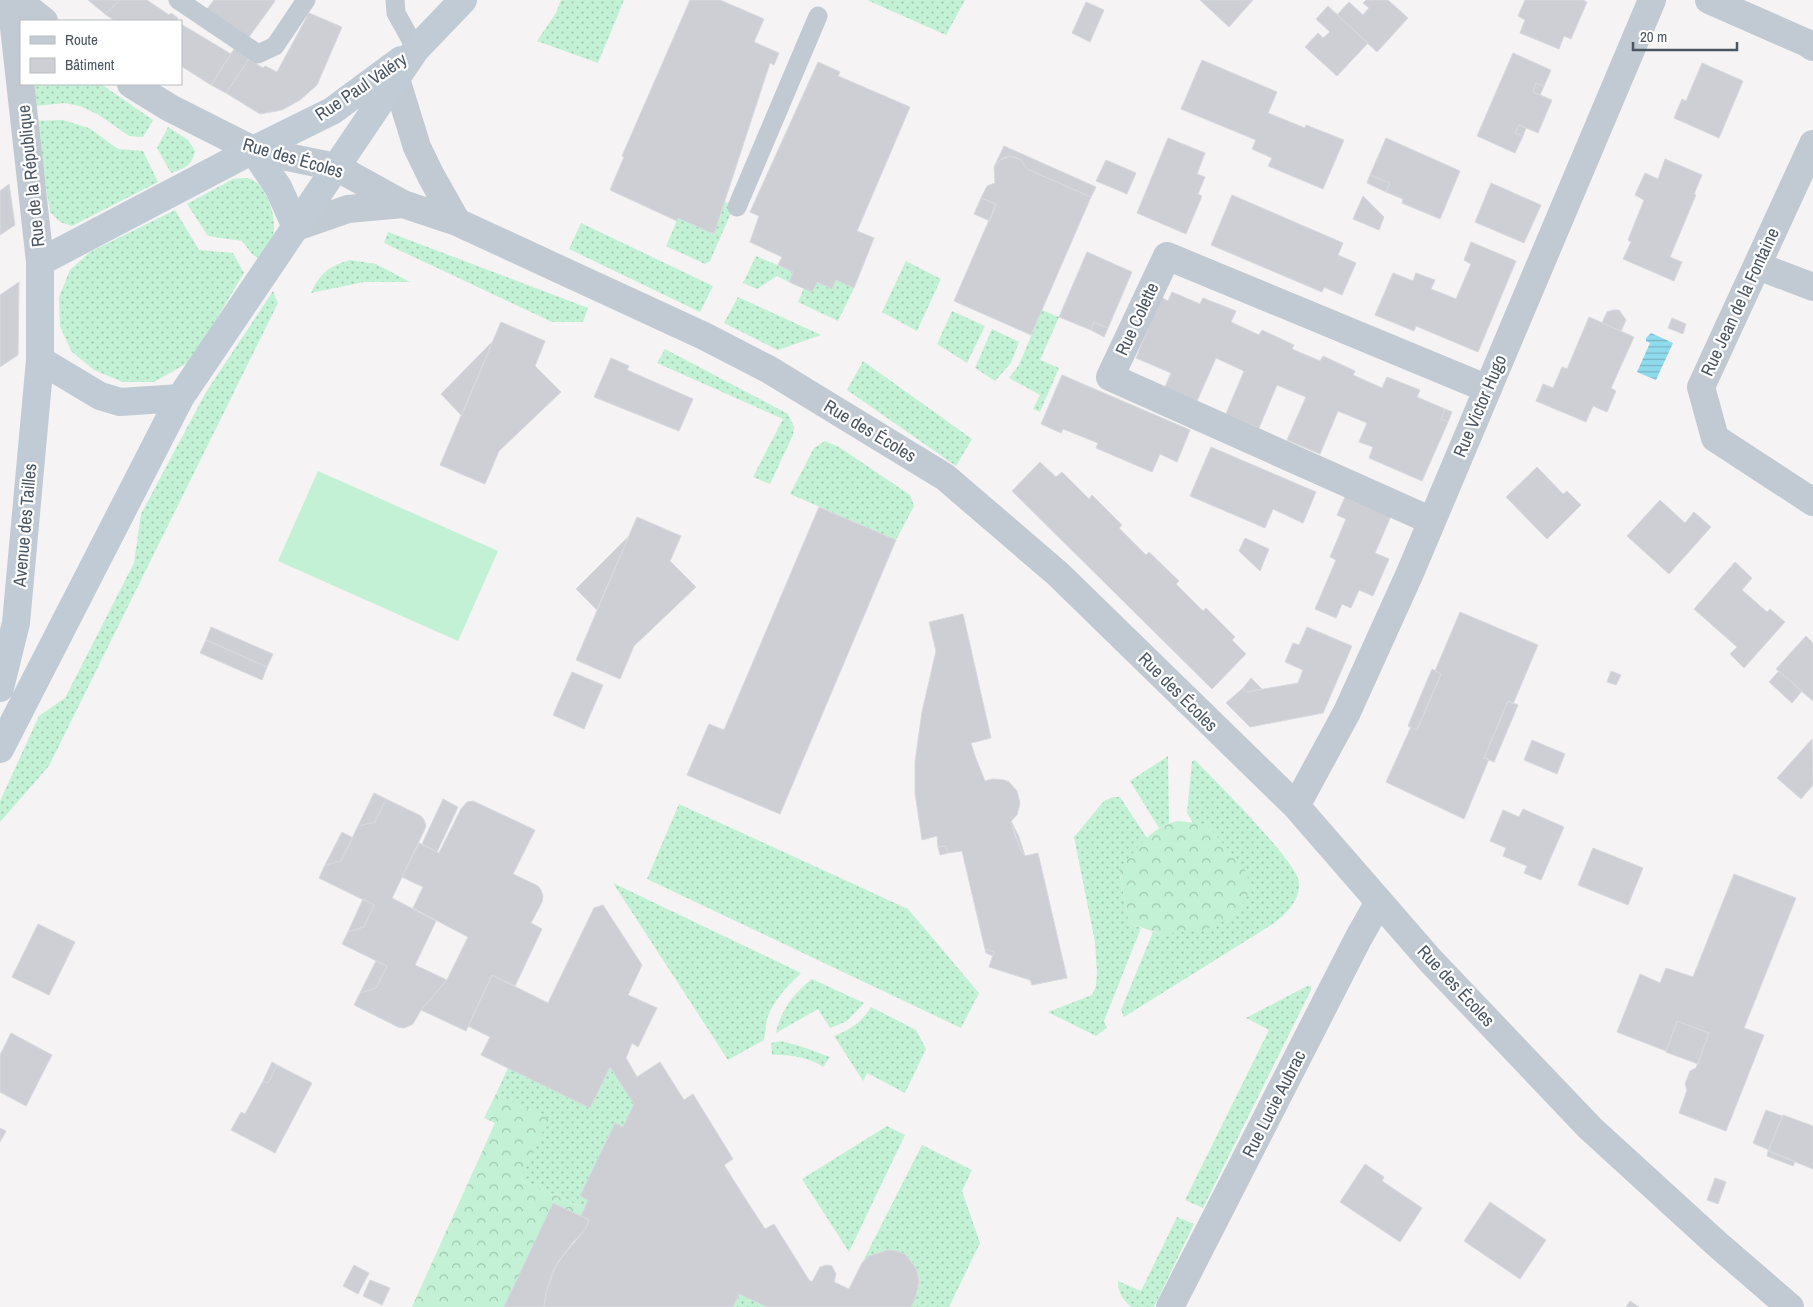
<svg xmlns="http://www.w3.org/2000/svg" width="1813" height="1307" viewBox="0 0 1813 1307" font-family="'Archivo Narrow',sans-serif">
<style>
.grass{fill:url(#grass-dots)}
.forest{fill:url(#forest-crowns)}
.pitch{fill:#c3f1d5}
.water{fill:url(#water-rules)}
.building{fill:#cdcfd5;stroke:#d7d9de}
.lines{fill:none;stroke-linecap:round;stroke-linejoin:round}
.lane{stroke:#c1cad2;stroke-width:19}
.street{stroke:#c1cad2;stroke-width:28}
.secondary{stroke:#c1cbd6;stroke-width:28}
.labels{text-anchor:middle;stroke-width:4.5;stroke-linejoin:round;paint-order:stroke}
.street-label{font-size:18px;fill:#4a5661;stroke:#fff}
</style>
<defs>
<pattern id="grass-dots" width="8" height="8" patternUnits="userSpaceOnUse" patternTransform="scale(1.25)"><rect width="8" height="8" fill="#c3f1d5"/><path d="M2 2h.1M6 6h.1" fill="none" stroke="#a0c6b0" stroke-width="1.8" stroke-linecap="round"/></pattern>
<pattern id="forest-crowns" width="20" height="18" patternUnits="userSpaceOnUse" patternTransform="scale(1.25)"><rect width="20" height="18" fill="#c3f1d5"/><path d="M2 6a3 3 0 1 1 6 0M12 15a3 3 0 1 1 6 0" fill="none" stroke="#a0c6b0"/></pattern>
<pattern id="water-rules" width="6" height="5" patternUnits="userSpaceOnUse" patternTransform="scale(1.25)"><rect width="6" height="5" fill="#90daee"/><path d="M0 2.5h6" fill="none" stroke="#78b4c4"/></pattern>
</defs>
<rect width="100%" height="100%" fill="#f5f3f3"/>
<path class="grass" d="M561 0H624L598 63 537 41 556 13Z
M867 0H965L946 35Z
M34 84H101L153 120 143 137 129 136 99 115 80 106 64 103 36 106Z
M63 120 89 128 118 149 143 151 158 182 72 226 60 222 50 212 35 121Z
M168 127 188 140 195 151C192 166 185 168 171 173L157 148Z
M233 179C238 179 245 177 250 179 267 184 279 222 272 238 268 245 262 251 258 258L252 254 242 241 208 236 187 204Z
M724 201 734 206 710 261 705 264 666 246 678 218 714 233Z
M175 210 199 250 233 253 244 273 191 361 154 382H123L94 370 71 351 60 326 59 297 70 270 90 252Z
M581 223 713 286 700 312 569 249Z
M388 232 588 308 583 322H552L384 243Z
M756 256 793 272 789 282 777 276 757 289 743 283Z
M350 260 376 264 410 282H364L311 293C321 272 328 267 350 260Z
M906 261 941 279 917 331 882 312Z
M836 280 854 288 838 321 798 302 804 288 817 282 832 288Z
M273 291 278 303 49 766 0 822V801L39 716 65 698 134 563 141 514 206 392Z
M738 297 821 335 778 350 724 323Z
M1042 310 1059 317 1040 360 1059 368 1040 412 1033 409 1040 395 1009 378 1019 365Z
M952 311 985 326 967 363 937 344Z
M992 329 1019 342 1011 363 995 381 975 368Z
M665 349 788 414 794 427 793 435 770 484 753 477 783 419 657 363Z
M863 361 972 439 956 466 847 390Z
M825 441 839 447 910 495 914 506 896 540 790 494 814 448Z
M1168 756 1169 823 1159 828 1130 781Z
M1195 760C1213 779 1299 863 1299 883 1300 901 1286 914 1273 924L1124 1017 1121 1010 1153 932 1160 934 1206 825 1193 823 1187 813 1192 761Z
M1113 797H1120L1147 838 1119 870 1129 923 1141 928 1104 1021 1107 1028 1096 1036 1048 1012 1092 995 1096 986 1097 972 1095 942 1074 837 1104 801Z
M679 804 908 909 979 993 961 1028 647 879Z
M613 883 801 973C788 985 772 1002 767 1019 766 1026 765 1033 764 1040L728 1060Z
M812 979 864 1003 847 1021 830 1028 818 1009 776 1033C781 1010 794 993 812 979Z
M1307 986H1311V990L1203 1208 1185 1200 1269 1030 1246 1018Z
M871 1007 916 1030 926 1049 905 1093 867 1073 863 1081 834 1036C851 1029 861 1023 871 1007Z
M781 1041 800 1046 830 1057 823 1067C811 1058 788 1054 772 1055L771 1043Z
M610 1067 634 1104 623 1127 615 1123 580 1196 588 1200 584 1208 520 1179 548 1119 496 1094 508 1068 590 1108Z
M887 1126 905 1135 849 1252 802 1179Z
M922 1145 972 1170 962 1191 980 1243 949 1307H911C915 1299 919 1290 919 1281 916 1249 883 1242 862 1263Z
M1177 1217 1194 1224 1154 1307H1131C1122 1299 1118 1292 1118 1281L1141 1291Z
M739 1294 767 1307H733Z"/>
<path class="forest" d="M1178 821 1206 824 1244 867 1250 884 1246 900 1230 918 1205 930 1160 934 1129 923 1119 869C1136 850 1151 826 1178 821Z
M496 1094 549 1119 520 1179 584 1208 581 1216 585 1230C573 1240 558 1256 553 1271 549 1283 547 1295 544 1307H412L495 1123 484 1118Z"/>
<path class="pitch" d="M318 471 498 551 458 641 278 561Z"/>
<path class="water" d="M1651 333 1673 343 1656 380 1637 372 1650 343 1646 341V338Z"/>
<path class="building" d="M88 0H120L105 14Z
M120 0H147L169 15 171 13 178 18 177 21H115L105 14Z
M214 0H274L275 1 249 37 207 9Z
M690 0H720L764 19 754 42 779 53 774 65 770 63 714 234 678 218 677 221 610 190 624 157 622 156Z
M1200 0H1253L1229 27Z
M1366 0H1388L1408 18 1377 52 1337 15 1349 2 1363 15 1369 8 1363 3Z
M1525 0H1583L1587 2 1571 39 1564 36 1559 49 1520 33 1525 20 1518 16Z
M1086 2 1104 10 1090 42 1072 33Z
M1328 6 1368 43 1337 76 1305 47 1318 33 1323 38 1330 32 1316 19Z
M309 13 342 27 317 85 300 100 282 110 260 114 226 93 249 59 263 68 265 66 277 72Z
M181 24 231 54 211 85 181 66Z
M234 49 249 59 226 93 211 85Z
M1513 53 1551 70 1544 86 1536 83 1533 92 1552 100 1538 133 1519 125 1515 133 1523 136 1515 153 1477 136Z
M1202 60 1277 92 1268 113 1305 128 1306 125 1344 140 1323 189 1268 166 1272 158 1252 149 1256 140 1181 109Z
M818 62 840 72 838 76 910 107 857 231 874 238 854 288 836 280 832 289 817 282 812 292 789 282 793 272 778 265 782 257 750 242 759 216 750 212Z
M1702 63 1743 81 1719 138 1674 118 1682 99 1686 101Z
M1536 83 1544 86 1540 95 1533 92Z
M1519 125 1526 128 1523 136 1515 133Z
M1168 138 1205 153 1197 174 1205 177 1198 194 1202 196 1186 234 1137 213Z
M1386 138 1460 171 1440 219 1402 203 1403 199 1386 192 1390 183 1370 175Z
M1004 146 1096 187 1091 197 1027 169 1021 160 1016 157H1005L1000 160 994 167Z
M1011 156 1021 160 1027 169 1091 197 1031 335 954 301 996 204 981 198 987 186 995 183 994 167 1000 160Z
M1665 159 1702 175 1694 194 1696 195 1670 257 1682 262 1674 281 1623 259 1631 242 1628 240 1644 200 1635 195 1645 173 1658 179Z
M1106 160 1136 173 1127 194 1096 181Z
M1370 175 1390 183 1386 192 1367 183Z
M1491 183 1541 205 1524 243 1475 222Z
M9 184 15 225 0 235V191Z
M1232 195 1343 243 1338 255 1356 263 1342 295 1324 287 1322 292 1211 245Z
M1363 196 1384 217 1379 230 1353 219Z
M981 198 996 204 990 221 974 214Z
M1471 242 1516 261 1478 352 1416 326 1414 331 1375 315 1393 273 1413 281 1416 273 1435 280 1431 289 1456 299 1471 264 1464 260Z
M1087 252 1132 272 1108 328 1094 322 1091 330 1059 317Z
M19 282 18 355 0 367V295Z
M1172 292 1200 304 1203 298 1236 311 1231 322 1259 335 1262 330 1294 345 1292 349 1320 361 1323 356 1355 371 1353 375 1382 388 1387 377 1420 390 1417 397 1445 409 1441 419 1448 422 1422 481 1369 458 1373 447 1359 442 1367 423 1338 411 1320 454 1287 440 1306 397 1277 385 1259 428 1226 414 1244 371 1216 358 1197 401 1165 387 1171 373 1136 358 1161 297 1168 301Z
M1613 310H1619L1626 320 1621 331 1602 323 1607 312Z
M1589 317 1634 337 1611 388 1616 391 1607 412 1593 406 1586 422 1536 401 1543 384 1553 388 1562 367 1567 369Z
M1672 318 1686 324 1683 334 1668 328Z
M501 322 545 341 535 366 561 392 499 451 485 484 440 465Z
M1094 322 1108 328 1104 337 1091 330Z
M493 341 462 415H461L441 394Z
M611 358 629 366 627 370 693 399 679 431 594 397Z
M1062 375 1190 430 1177 462 1160 454 1152 472 1096 448 1098 443 1063 429 1061 433 1041 424Z
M1445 409 1452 412 1448 422 1441 419Z
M1211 447 1316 492 1303 523 1273 509 1265 528 1190 496Z
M1040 462 1056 477 1062 472 1089 499 1092 495 1122 525 1119 528 1146 555 1149 552 1179 581 1176 584 1203 611 1206 608 1235 637 1232 640 1246 654 1212 689 1012 491Z
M1537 467 1563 494 1567 491 1581 505 1547 539 1506 497Z
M1345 497 1391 516 1375 553 1389 559 1373 596 1359 590 1351 608 1342 604 1336 618 1315 609 1336 560 1330 557 1346 519 1337 515Z
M1660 500 1685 523 1694 512 1711 527 1669 574 1627 536Z
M819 507 896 540 780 814 687 775 709 724 724 730Z
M637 517 681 536 670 561 696 587 634 646 620 679 576 660Z
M629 536 597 609V610L576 589Z
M1245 538 1269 549 1260 571 1239 551Z
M1735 562 1752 578 1742 590 1767 612 1770 609 1785 622 1744 668 1730 654 1737 647 1694 609Z
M1460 612 1538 645 1513 704 1508 701 1484 758 1489 759 1464 819 1386 782 1411 727 1417 730 1441 674 1435 671Z
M963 614 991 738 971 743 975 756 985 781 992 779 1004 780 1009 782 1017 791 1020 803 1017 815 1011 821 1014 833 1020 848 1025 856 1038 853 1067 978 1032 985 1030 980 989 967 994 952 985 949 962 851 948 853 946 846 938 847 937 836 922 840 915 793V762L922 712 936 651 929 622Z
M211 627 273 654 267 667 206 640Z
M1307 627 1352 646 1323 713 1250 727 1226 703 1243 688 1247 692 1298 683 1303 670 1285 662 1293 643 1299 645Z
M1806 636 1813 643V701L1776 669Z
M206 640 267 667 262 680 200 653Z
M1432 669 1441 674 1417 730 1408 726Z
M1611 671 1621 675 1616 685 1607 682Z
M1779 671 1802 691 1792 703 1769 682Z
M572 672 603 685 584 729 553 715Z
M1251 678 1262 689 1247 692 1243 688Z
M1508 701 1518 705 1494 762 1484 758Z
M1812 739 1813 785 1801 799 1777 778Z
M1532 740 1565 754 1557 774 1524 760Z
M374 793 386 799 375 822 358 826Z
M386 799 421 816 424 820 426 826 424 831 392 898 436 921 415 965 447 980 421 1010 413 1024 404 1028 398 1027 354 1005 360 993 376 988 387 966 342 944 348 932 364 927 374 905 319 878 325 865 341 861 358 826 375 822Z
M443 799 458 807 437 852 422 844Z
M473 801 535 830 513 874 538 886 541 890 543 896 542 902 531 923 542 929 515 986 492 975 466 1031 421 1010 447 980 468 937 413 908 423 887 402 877 419 843 439 853 461 809 467 802Z
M1523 809 1564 827 1541 880 1524 873 1527 866 1503 856 1506 848 1490 841 1503 810 1519 817Z
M1011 821 1019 837 1025 856 1020 848Z
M342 832 353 838 341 861 325 865Z
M946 846 948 853 940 855 938 847Z
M1593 848 1643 868 1628 905 1578 885Z
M1734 874 1796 898 1744 1028 1764 1035 1726 1131 1679 1113 1687 1090 1685 1084 1690 1071 1696 1068 1709 1033 1677 1021 1666 1051 1617 1032 1640 974 1660 983 1666 968 1693 977Z
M363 899 374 905 364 927 348 932Z
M603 905 642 965 628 995 657 1008 638 1047 632 1043 626 1058 637 1077 660 1062 684 1100 693 1094 733 1159 724 1165 743 1195 765 1229 774 1224 809 1280 812 1282 820 1267 827 1265 832 1266 836 1274 834 1282 849 1289 862 1263 869 1256 888 1250 896 1251 905 1254 913 1264 917 1271 919 1282 915 1299 911 1307H767L739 1294 733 1307H544L546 1293 553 1270 566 1252 585 1230 589 1220 581 1216 588 1200 580 1196 615 1123 623 1127 634 1104 610 1067 590 1108 481 1055 490 1037 468 1026 492 975 548 1003 594 908Z
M38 924 75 942 49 995 12 977Z
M985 949 994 952 993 956 986 953Z
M376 961 387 966 376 988 360 993Z
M1677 1021 1709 1033 1698 1064 1666 1052Z
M11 1033 52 1055 26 1106 0 1092V1055Z
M272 1062 277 1065 268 1083 263 1081Z
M277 1065 312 1083 275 1153 231 1130 241 1112 245 1114 263 1081 268 1083Z
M1766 1110 1782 1116 1769 1150 1753 1143Z
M1783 1115 1813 1126V1169L1768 1151Z
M0 1128 6 1131 0 1142Z
M1768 1151 1795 1161 1793 1166 1767 1156Z
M1365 1164 1384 1177 1382 1181 1422 1208 1400 1242 1340 1202Z
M1715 1178 1726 1182 1718 1204 1707 1200Z
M1490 1202 1546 1240 1520 1279 1464 1241Z
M553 1203 589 1220 585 1230 573 1242 557 1263 546 1293 544 1307H504Z
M354 1265 369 1273 358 1294 343 1286Z
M370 1280 390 1288 382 1305 363 1296Z
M1630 1301 1639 1307H1626Z"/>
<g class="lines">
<path class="lane" d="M178 0 258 54 275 46 306 0
M395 0 396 13 416 49
M737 207 818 16"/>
<path class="street" d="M11 0 40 262
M17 0 44 21
M1709 0 1807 43 1813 47
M396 79 417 147 431 176 457 222
M131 84 170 108 253 150 336 167 403 204 457 222 704 336 768 369 945 477 1058 574 1296 806 1430 960 1590 1128 1717 1244 1790 1307
M1813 144 1701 387 1715 438 1813 502
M296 227 348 209 403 204
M1758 266 1813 287
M1432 521 1110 377 1167 256 1488 389
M1296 806 1347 712 1410 573 1652 0
M1170 1307 1359 937 1379 902"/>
<path class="secondary" d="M253 150 278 187 296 227
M40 360 100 396 120 402 180 398
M0 688 16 623 40 360V262L253 150 332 111 401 60
M0 749 180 398 416 49 463 0"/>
</g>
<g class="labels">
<g class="street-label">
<text transform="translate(361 87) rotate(-34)" y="6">Rue Paul Valéry</text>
<text transform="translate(293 158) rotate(16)" y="6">Rue des Écoles</text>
<text transform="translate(31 176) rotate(-96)" y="6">Rue de la République</text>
<text transform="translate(1740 302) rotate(-65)" y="6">Rue Jean de la Fontaine</text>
<text transform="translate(1137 319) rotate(-65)" y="6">Rue Colette</text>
<text transform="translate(1480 406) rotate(-67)" y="6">Rue Victor Hugo</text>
<text transform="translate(870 431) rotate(31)" y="6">Rue des Écoles</text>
<text transform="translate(25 525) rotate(-85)" y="6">Avenue des Tailles</text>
<text transform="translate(1178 692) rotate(45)" y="6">Rue des Écoles</text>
<text transform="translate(1456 986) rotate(47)" y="6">Rue des Écoles</text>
<text transform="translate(1274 1104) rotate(-63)" y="6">Rue Lucie Aubrac</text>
</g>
</g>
<rect x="20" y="20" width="162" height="65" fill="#ffffff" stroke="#b7bbc0"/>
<rect x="30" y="36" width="25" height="8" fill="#c1cbd6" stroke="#b7bbc0"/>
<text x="65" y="45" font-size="15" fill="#4a5661">Route</text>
<rect x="30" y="58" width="25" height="15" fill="#cdcfd5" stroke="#b7bbc0"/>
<text x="65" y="70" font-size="15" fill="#4a5661">Bâtiment</text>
<path d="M1633 42v8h104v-8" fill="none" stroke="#4a5661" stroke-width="2.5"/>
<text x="1640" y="42" font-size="15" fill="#4a5661" stroke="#ffffff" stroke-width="4" paint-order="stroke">20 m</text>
</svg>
